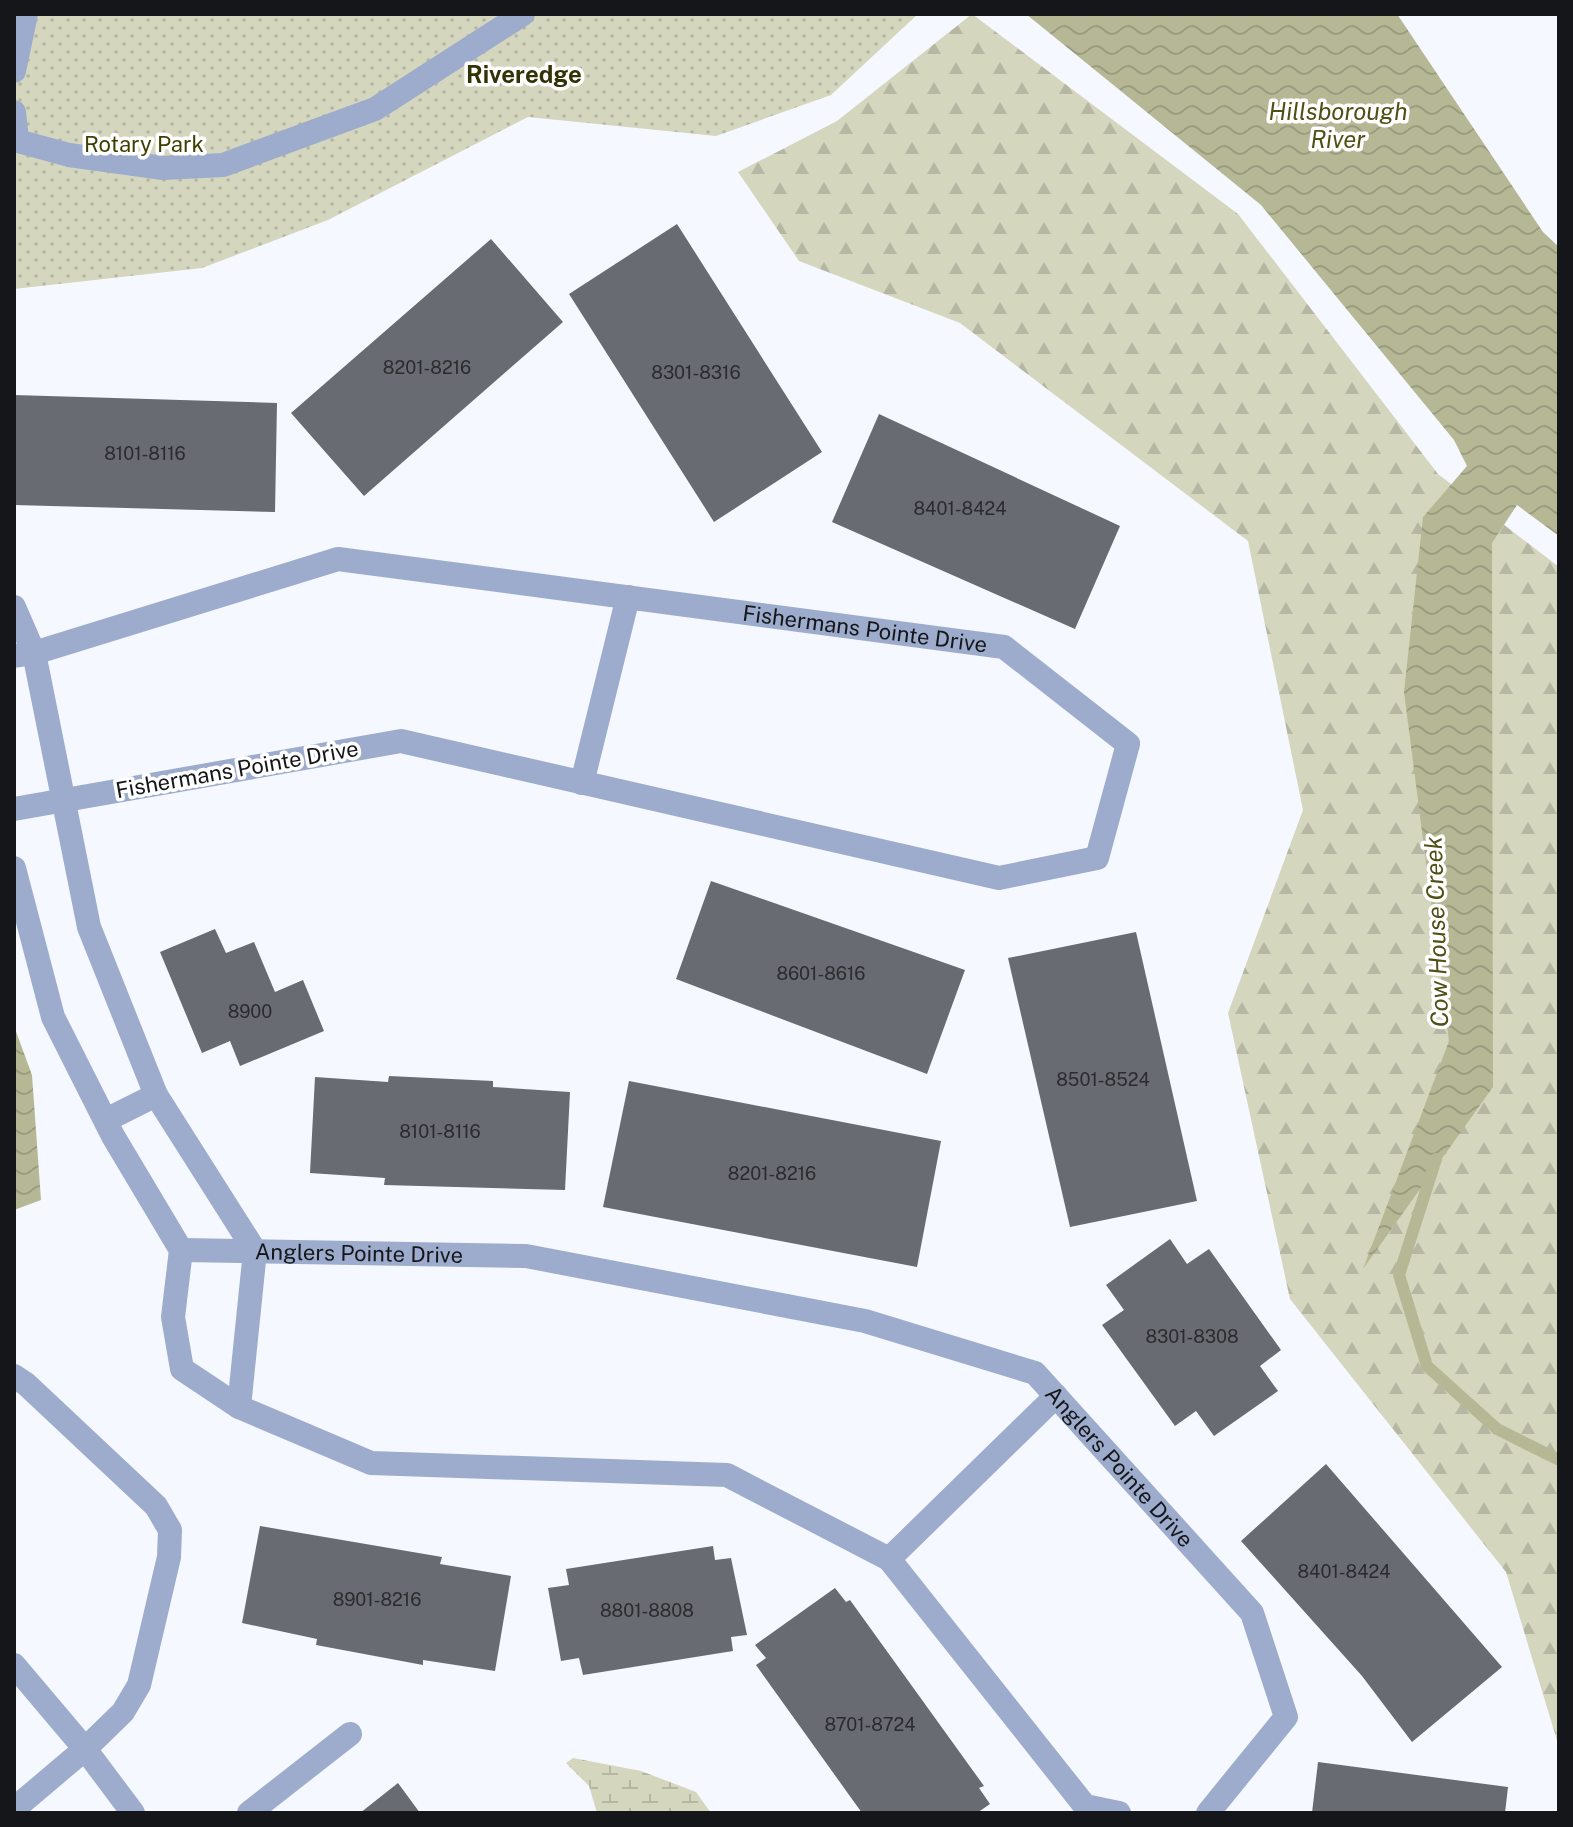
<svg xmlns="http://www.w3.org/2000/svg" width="1573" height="1827" viewBox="0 0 1573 1827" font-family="'Public Sans',sans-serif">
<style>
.grass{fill:url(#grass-dots)}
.forest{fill:url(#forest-firs)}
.wetland{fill:url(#wetland-marsh)}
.water{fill:url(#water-waves)}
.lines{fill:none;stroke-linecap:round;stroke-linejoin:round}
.stream{stroke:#b6b895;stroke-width:12}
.building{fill:#686b71}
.minor{stroke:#9daccc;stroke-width:24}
.labels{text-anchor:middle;stroke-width:7;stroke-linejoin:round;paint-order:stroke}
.number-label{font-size:18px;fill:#2a2b2f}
.park-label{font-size:22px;fill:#3f3f00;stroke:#fff}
.street-label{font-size:22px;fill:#151619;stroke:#fff}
.neighbourhood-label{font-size:24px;font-weight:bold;fill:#323207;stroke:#fff}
.water-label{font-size:24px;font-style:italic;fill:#4f4f16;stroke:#fff}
</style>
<defs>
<pattern id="grass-dots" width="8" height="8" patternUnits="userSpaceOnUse" patternTransform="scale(2)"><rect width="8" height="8" fill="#d5d6be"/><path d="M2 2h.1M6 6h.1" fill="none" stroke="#b6b7a3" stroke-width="1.8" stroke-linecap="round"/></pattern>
<pattern id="forest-firs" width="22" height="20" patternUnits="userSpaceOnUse" patternTransform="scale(2)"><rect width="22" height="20" fill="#d5d6be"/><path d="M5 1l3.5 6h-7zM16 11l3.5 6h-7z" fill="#b6b7a3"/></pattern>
<pattern id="wetland-marsh" width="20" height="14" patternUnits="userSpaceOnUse" patternTransform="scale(2)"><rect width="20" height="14" fill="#d5d6be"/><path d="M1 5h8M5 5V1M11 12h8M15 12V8" fill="none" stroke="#b6b7a3"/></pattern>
<pattern id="water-waves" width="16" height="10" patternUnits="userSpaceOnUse" patternTransform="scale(2)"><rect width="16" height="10" fill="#b6b895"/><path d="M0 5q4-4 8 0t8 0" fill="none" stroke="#9c9d80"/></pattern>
</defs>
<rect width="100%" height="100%" fill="#f5f8fe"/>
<path class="grass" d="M14 14H918L831 95 716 136 528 117 328 220 202 268 14 289Z"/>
<path class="forest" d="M972 14 1238 214 1438 474 1559 567V1747L1506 1572 1290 1299 1228 1013 1303 810 1248 541 960 323 799 261 738 172 837 121Z"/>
<path class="wetland" d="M573 1758 641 1771 696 1792 711 1813H597L589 1786 566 1763Z"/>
<path class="water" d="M1026 14H1397L1543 232 1559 247V536L1517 505 1492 543 1493 1087 1363 1269 1449 1041 1404 692 1423 517 1467 466 1454 440 1261 205Z
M14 1026 32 1075 41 1200 14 1210Z"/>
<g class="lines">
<path class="stream" d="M1436 1159 1399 1275 1427 1366 1497 1429 1559 1460"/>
</g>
<path class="building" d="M677 224 822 452 714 522 569 294Z
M491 239 563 322 364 496 291 413Z
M14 395 277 403 275 512 14 505Z
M879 414 1120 526 1075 629 832 522Z
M711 881 965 970 927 1074 676 979Z
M215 929 226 953 254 942 275 992 303 980 324 1031 240 1066 230 1041 202 1053 160 952Z
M1136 932 1197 1201 1070 1227 1008 958Z
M389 1076 493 1081V1087L570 1092 565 1190 384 1185 385 1178 310 1173 315 1077 388 1082Z
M629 1081 941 1141 917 1267 603 1207Z
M1170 1239 1187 1264 1209 1249 1281 1350 1260 1366 1278 1391 1214 1436 1196 1411 1175 1426 1102 1325 1124 1310 1106 1285Z
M1326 1464 1502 1667 1412 1742 1362 1676 1241 1541Z
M260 1526 442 1557 440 1564 511 1576 495 1671 423 1660V1665L316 1645 317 1639 242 1623Z
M713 1546 715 1560 731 1558 747 1635 731 1637 733 1651 583 1675 579 1658 561 1661 548 1588 569 1585 566 1569Z
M835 1588 846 1602 850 1600 984 1786 979 1788 990 1804 977 1813H862L756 1665 766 1658 755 1645Z
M1318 1762 1508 1787 1505 1813H1312Z
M398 1783 420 1813H360Z"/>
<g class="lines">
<g class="minor">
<path d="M14 71 26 14"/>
<path d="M14 112 17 139"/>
<path d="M14 140 69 155 163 168 223 165 375 109 523 14"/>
<path d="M14 607 34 653 89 927 156 1095 255 1251"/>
<path id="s1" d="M14 656 34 653 338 559 1004 647 1128 744 1097 858 999 878 401 741 14 809"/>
<path d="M582 783 628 597"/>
<path d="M14 868 53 1017 113 1136 181 1250 173 1317 182 1369 239 1407 371 1463 727 1475 889 1559 1085 1806 1119 1813"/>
<path d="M106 1120 156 1095"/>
<path id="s2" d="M181 1250 526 1256 865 1321 1035 1373 1252 1613 1286 1717 1208 1813"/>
<path d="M14 1376 26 1384 156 1506 170 1530 169 1557 139 1685 123 1712 85 1749 133 1813"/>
<path d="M239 1407 255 1251"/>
<path d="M889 1559 1056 1396"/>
<path d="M14 1665 85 1749 14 1809"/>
<path d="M249 1813 350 1734"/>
</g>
</g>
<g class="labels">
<g class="number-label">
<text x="427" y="374">8201-8216</text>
<text x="696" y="379">8301-8316</text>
<text x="145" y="460">8101-8116</text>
<text x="960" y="515">8401-8424</text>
<text x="821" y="980">8601-8616</text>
<text x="250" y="1018">8900</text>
<text x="1103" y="1086">8501-8524</text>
<text x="440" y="1138">8101-8116</text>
<text x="772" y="1180">8201-8216</text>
<text x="1192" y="1343">8301-8308</text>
<text x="1344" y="1578">8401-8424</text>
<text x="377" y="1606">8901-8216</text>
<text x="647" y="1617">8801-8808</text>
<text x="870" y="1731">8701-8724</text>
</g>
<g class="park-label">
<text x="144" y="152">Rotary Park</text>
</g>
<g class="street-label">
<text dy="8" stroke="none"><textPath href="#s1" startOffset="870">Fishermans Pointe Drive</textPath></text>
<text transform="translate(237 769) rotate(-10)" y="8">Fishermans Pointe Drive</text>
<text dy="8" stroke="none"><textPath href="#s2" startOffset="178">Anglers Pointe Drive</textPath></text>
<text dy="8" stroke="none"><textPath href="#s2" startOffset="994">Anglers Pointe Drive</textPath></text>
</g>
<g class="neighbourhood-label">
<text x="524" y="83">Riveredge</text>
</g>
<g class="water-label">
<text x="1338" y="120">Hillsborough<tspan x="1338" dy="28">River</tspan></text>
<text transform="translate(1437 932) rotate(-92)" y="8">Cow House Creek</text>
</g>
</g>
<rect width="1573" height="1827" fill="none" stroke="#151619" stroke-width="32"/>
</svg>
